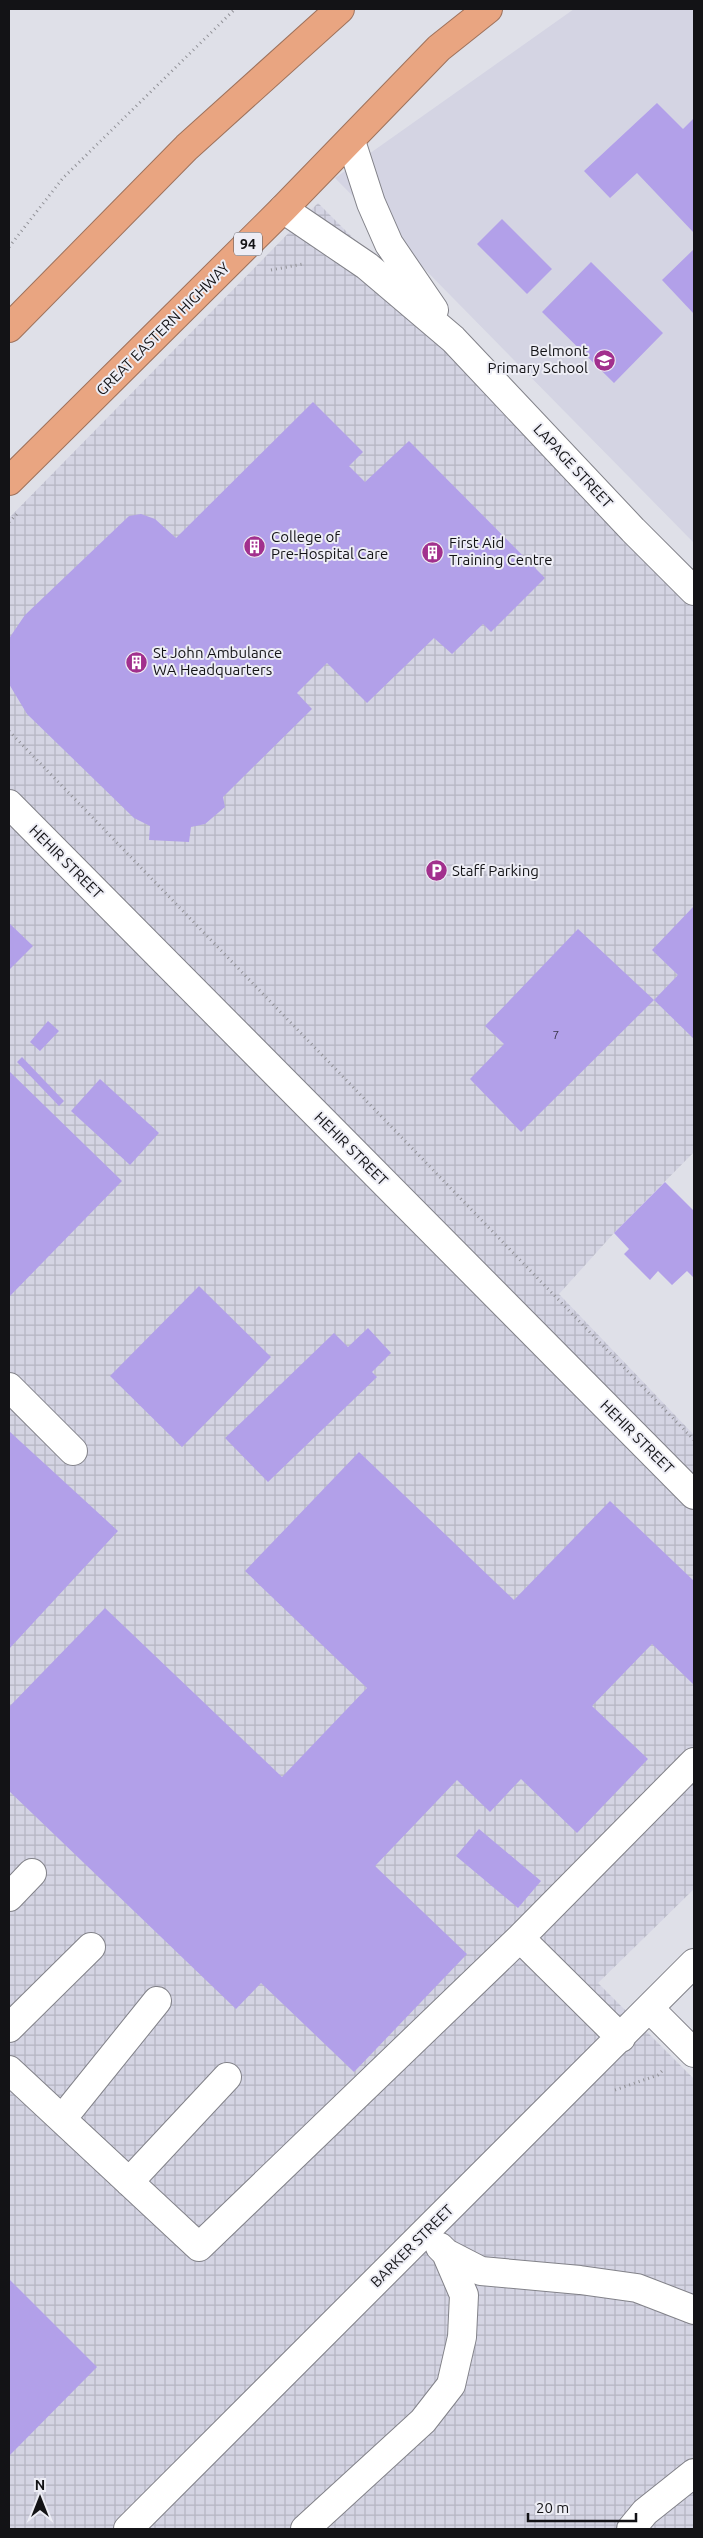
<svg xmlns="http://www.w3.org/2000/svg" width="703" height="2538" viewBox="0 0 703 2538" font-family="Ubuntu,sans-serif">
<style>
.built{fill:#d4d4e3}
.industrial{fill:url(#industrial-grid)}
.building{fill:#b2a0e9}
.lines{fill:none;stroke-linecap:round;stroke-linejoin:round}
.minor-casing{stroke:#828289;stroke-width:30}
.highway-casing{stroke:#9e725c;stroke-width:30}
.path{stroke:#919197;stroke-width:3;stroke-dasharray:1 4;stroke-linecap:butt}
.minor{stroke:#fff;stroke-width:28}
.highway{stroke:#e9a581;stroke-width:28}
.labels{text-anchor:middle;stroke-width:4;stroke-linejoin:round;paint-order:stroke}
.number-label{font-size:12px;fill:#3b364b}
.shield{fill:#ededf5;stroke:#545459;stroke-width:1}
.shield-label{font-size:14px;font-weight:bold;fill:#131316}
.street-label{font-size:15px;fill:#131316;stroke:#ededf5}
.poi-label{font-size:15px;fill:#131316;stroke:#ededf5;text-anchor:start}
</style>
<defs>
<pattern id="industrial-grid" width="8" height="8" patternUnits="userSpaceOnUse" patternTransform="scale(1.25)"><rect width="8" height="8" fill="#d4d4e3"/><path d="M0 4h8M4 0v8" fill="none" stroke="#b5b5c2"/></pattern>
</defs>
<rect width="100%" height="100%" fill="#dfe0e8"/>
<path class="built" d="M574 9H694V543L335 178Z"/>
<path class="industrial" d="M318 203 694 580V1152L614 1233 559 1294 694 1435V1889L598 1983 694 2079V2529H9V518Z"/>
<path class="building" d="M657 103 683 129 694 118V233L637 173 610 198 584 171Z
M502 219 552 269 527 294 477 244Z
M694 249V314L662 280Z
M591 262 663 333 614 383 542 312Z
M313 402 363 452 349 466 365 482 409 441 545 578 491 632 483 624 452 654 434 638 367 703 327 663 297 693 312 709 223 797 225 807 205 824 191 827 189 842 149 840 150 826 134 818 27 714 9 684 10 637 25 615 129 516 141 514 155 519 176 538Z
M694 906V1039L654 1000 521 1132 470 1079 504 1044 485 1026 578 929 654 1000 678 975 652 950Z
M9 923 33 946 9 970Z
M48 1021 59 1031 40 1051 30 1042Z
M22 1057 64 1101 59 1106 17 1062Z
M9 1071 122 1181 9 1297Z
M100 1079 159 1133 130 1165 71 1111Z
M665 1182 694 1211V1278L687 1271 672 1285 658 1271 650 1280 624 1254 629 1249 614 1233Z
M199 1286 271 1357 182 1447 110 1376Z
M368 1328 391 1353 372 1372 377 1377 268 1482 225 1438 334 1333 348 1347Z
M9 1431 118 1531 9 1649Z
M359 1452 514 1600 610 1501 694 1581V1685L652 1644 592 1706 648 1759 577 1833 521 1779 490 1812 457 1780 375 1866 467 1954 354 2072 261 1983 236 2009 9 1791V1707L105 1608 282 1777 367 1688 245 1571Z
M479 1829 541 1881 518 1908 456 1856Z
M9 2279 97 2367 9 2456Z"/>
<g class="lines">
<defs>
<path id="minor" d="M351 141 371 203 389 244 434 310
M283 209 367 266 453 339 633 530 694 591
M9 804 694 1495
M9 1387 73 1451
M9 1897 32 1873
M650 2009 694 2053
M9 2028 91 1947
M621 2038 520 1938 694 1762
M9 2070 199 2247 520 1938
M62 2119 157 2001
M129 2182 227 2077
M440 2247 446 2253 481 2271 580 2280 637 2288 694 2310
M128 2529 694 1963
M305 2529 423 2421 451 2385 462 2337 464 2295 446 2253
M631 2529 645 2512 694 2473"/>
<path id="highway" d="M9 328 187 147 340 9
M9 481 283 209 439 48 488 9"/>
</defs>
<use href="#minor" class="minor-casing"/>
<use href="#highway" class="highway-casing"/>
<path class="path" d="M9 247 63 178 235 9
M271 270 303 264
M9 522 19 512
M9 731 694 1440
M615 2090 658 2075 664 2069"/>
<use href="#minor" class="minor"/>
<use href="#highway" class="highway"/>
</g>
<defs>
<symbol id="school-disc" viewBox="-11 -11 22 22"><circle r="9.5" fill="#a2308d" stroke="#ededf5"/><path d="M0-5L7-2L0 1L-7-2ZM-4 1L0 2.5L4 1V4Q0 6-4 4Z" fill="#fff"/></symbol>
<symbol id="building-disc" viewBox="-11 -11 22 22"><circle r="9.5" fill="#a2308d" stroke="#ededf5"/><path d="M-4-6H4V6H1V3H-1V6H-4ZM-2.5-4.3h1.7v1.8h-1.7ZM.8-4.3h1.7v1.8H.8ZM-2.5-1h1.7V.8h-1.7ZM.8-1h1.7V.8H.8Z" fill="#fff"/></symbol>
<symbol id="parking-disc" viewBox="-11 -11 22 22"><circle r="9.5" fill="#a2308d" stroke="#ededf5"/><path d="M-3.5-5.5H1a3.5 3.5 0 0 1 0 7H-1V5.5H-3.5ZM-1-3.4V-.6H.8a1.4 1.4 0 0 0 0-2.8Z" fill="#fff"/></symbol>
</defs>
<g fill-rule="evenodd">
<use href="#school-disc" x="592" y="348" width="25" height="25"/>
<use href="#building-disc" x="242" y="534" width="25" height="25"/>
<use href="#building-disc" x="420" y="540" width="25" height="25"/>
<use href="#building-disc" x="124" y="650" width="25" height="25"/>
<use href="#parking-disc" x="424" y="858" width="25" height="25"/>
</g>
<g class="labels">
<g class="number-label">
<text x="556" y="1039">7</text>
</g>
<rect class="shield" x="234" y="232.5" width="28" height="23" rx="4"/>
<g class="shield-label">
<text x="248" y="249">94</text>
</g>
<g class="street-label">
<text transform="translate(163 329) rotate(-45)" y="5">GREAT EASTERN HIGHWAY</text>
<text transform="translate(573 466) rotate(47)" y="5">LAPAGE STREET</text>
<text transform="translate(66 862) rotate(45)" y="5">HEHIR STREET</text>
<text transform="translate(351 1149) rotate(45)" y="5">HEHIR STREET</text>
<text transform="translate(637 1437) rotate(45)" y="5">HEHIR STREET</text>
<text transform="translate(412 2246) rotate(-45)" y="5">BARKER STREET</text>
</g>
<g class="poi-label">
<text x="588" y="356" text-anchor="end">Belmont<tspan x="588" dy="17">Primary School</tspan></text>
<text x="271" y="542">College of<tspan x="271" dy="17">Pre-Hospital Care</tspan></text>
<text x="449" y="548">First Aid<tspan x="449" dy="17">Training Centre</tspan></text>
<text x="153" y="658">St John Ambulance<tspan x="153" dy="17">WA Headquarters</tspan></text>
<text x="452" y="876">Staff Parking</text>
</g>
</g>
<rect width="703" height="2538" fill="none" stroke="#131316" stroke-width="20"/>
<g transform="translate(40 2498)" stroke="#ededf5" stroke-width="4" paint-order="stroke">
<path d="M0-4L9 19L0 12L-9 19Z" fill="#131316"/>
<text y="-8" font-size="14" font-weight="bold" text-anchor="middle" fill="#131316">N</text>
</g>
<path d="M528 2513v8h108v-8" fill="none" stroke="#131316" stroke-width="2.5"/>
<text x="536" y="2513" font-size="15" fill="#131316" stroke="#ededf5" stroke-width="4" paint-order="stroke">20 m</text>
</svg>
